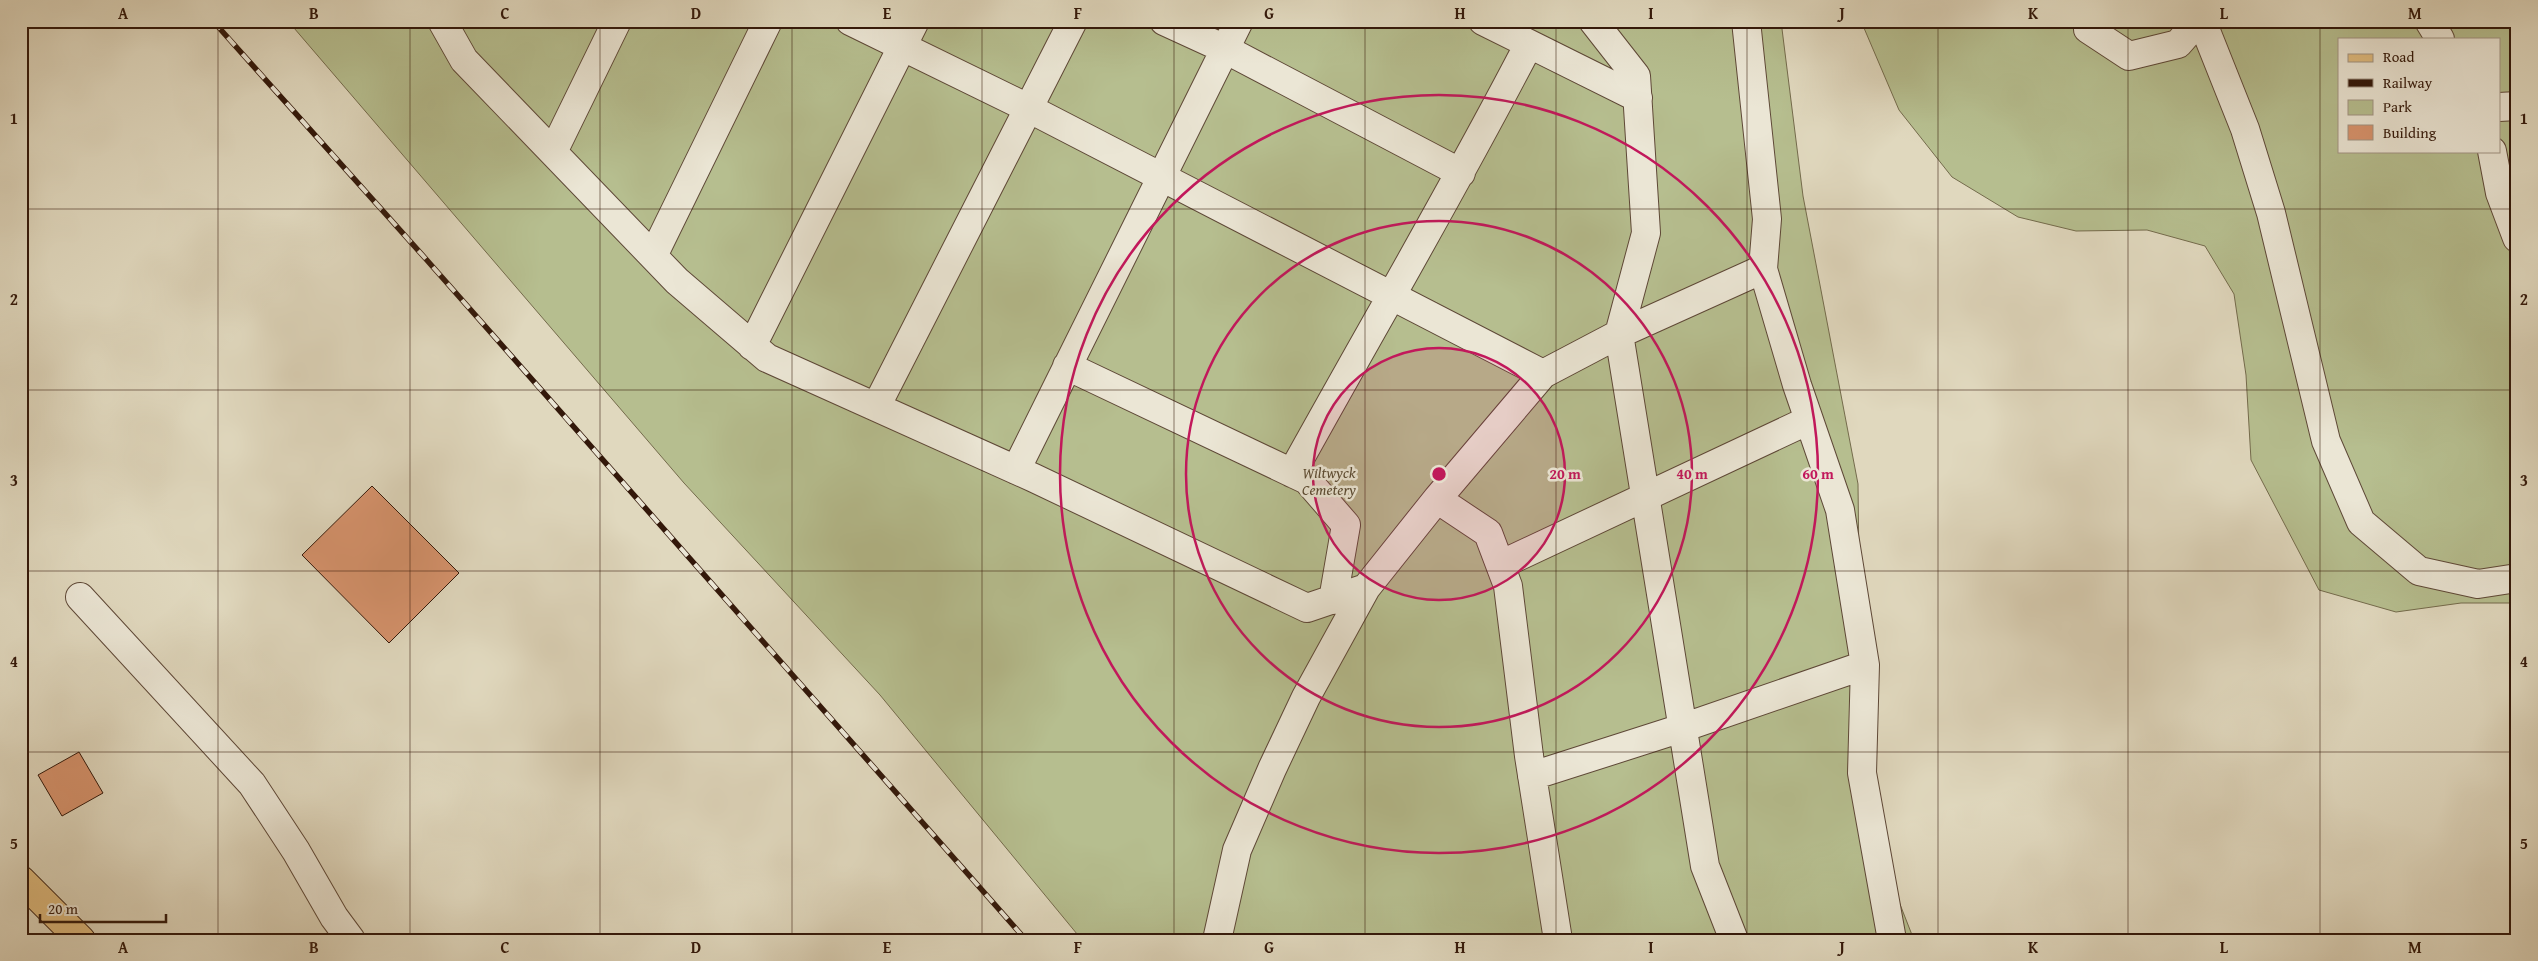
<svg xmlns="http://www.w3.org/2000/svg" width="2538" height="961" viewBox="0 0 2538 961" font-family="'Gentium Book Plus',serif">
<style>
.green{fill:#b6be8f;stroke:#746b4c;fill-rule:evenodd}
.building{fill:#d7936d;stroke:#33180a}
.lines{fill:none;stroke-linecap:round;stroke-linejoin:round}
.minor-casing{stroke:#5e4837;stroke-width:30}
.major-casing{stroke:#33180a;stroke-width:30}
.minor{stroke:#ebe6d5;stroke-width:28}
.major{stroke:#e0bc7f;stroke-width:28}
.rail-casing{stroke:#33180a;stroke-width:5.5}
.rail{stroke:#ebe6d5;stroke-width:4;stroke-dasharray:11;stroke-linecap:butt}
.grid{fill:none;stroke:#33180a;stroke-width:1;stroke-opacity:0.55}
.ring{fill:none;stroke:#c2185b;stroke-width:2.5}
.labels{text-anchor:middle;stroke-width:5;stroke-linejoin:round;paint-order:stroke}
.park-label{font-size:15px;font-style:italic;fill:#5a4a32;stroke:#ebe6d5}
.centre{fill:#c2185b;stroke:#ebe6d5;stroke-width:2.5}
.ring-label{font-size:15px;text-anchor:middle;font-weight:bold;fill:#c2185b;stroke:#ebe6d5;stroke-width:5;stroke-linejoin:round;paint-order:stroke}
.neatline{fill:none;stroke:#33180a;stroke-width:2}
.grid-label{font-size:16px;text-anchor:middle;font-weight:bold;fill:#33180a}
</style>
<rect width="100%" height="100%" fill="#e0d8be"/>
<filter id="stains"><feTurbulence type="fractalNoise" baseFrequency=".004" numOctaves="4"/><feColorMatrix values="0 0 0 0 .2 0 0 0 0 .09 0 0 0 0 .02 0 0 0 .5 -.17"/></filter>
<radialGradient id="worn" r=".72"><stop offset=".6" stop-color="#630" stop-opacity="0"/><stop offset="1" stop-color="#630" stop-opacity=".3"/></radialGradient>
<path class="green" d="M288 21H1781L1803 196 1858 484 1859 570 1868 725 1894 889 1914 940H1082L880 695 684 483Z
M1861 21H2517V603H2461L2396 612 2319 590 2251 460 2246 375 2234 294 2205 246 2147 230 2076 231 2018 217 1952 177 1899 110ZM2339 39H2499V151H2339Z"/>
<path class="building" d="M372 486 459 573 389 643 302 555Z
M79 752 103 793 62 816 38 775Z"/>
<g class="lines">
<defs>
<path id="minor" d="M442 21 464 60 677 281 767 358 1034 478 1307 608 1366 588 1437 499 1543 374 1619 334 1763 269 1767 219 1746 21
M850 21 1028 108 1543 374
M1164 21 1225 49 1461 173
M1483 21 1638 98
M1593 21 1636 76 1646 233 1619 334 1705 866 1734 940
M2089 21 2088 29 2129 56 2178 44 2198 21
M2202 21 2245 129 2271 213 2326 441 2361 522 2419 571 2478 584 2517 578
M2429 21 2440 39
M2499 107 2517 106
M2492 151 2500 193 2517 238
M553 152 617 21
M653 256 768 21
M1763 269 1797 385 1840 510 1865 665 1862 773 1892 940
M752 346 915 21
M1067 366 1307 480 1346 525 1333 600
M876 407 1073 21
M1016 470 1239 21
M1292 473C1371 330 1454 189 1529 44
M1437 499 1488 533 1508 586 1529 756 1558 940
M1500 565 1809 420
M80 597 252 784 296 851 334 917 351 940
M1532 776 1682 728 1865 665
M1217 940 1237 850 1272 769 1306 697 1366 588"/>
<path id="major" d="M21 880 81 940"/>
</defs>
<use href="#minor" class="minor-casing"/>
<use href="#major" class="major-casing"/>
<use href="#minor" class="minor"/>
<use href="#major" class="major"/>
<defs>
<path id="rail" d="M213 21 425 258 1026 940"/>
</defs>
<use href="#rail" class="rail-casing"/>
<use href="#rail" class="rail"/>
</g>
<path class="grid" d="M218 21V940M410 21V940M600 21V940M792 21V940M982 21V940M1174 21V940M1365 21V940M1556 21V940M1747 21V940M1938 21V940M2128 21V940M2320 21V940M21 209H2517M21 390H2517M21 571H2517M21 752H2517"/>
<circle cx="1439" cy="474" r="126" fill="#c2185b" fill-opacity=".12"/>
<g class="ring">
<circle cx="1439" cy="474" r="126"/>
<circle cx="1439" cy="474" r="253"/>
<circle cx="1439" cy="474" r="379"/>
</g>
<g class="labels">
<g class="park-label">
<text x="1329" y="478">Wiltwyck<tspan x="1329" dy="17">Cemetery</tspan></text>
</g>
</g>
<circle cx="1439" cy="474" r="8" class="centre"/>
<g class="ring-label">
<text x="1565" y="479">20 m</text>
<text x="1692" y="479">40 m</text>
<text x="1818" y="479">60 m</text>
</g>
<rect width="2538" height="961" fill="none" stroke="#e0d8be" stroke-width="55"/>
<rect x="2338" y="38" width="162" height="115" fill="#ebe6d5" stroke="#a19484"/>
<rect x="2348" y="54" width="25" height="8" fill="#e0bc7f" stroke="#a19484"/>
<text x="2383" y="62" font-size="15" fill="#33180a">Road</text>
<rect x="2348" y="79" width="25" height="8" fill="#33180a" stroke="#a19484"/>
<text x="2383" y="88" font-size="15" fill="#33180a">Railway</text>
<rect x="2348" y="100" width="25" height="15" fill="#b6be8f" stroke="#a19484"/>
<text x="2383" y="112" font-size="15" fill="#33180a">Park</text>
<rect x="2348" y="125" width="25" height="15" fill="#d7936d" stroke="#a19484"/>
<text x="2383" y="138" font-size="15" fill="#33180a">Building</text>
<path d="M40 914v8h126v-8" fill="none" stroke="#33180a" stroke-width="2.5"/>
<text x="48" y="914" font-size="15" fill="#33180a" stroke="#ebe6d5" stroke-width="4" paint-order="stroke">20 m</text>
<rect x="28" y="28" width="2482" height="906" class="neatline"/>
<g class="grid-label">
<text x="123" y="19">A</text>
<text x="314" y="19">B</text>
<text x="505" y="19">C</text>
<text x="696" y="19">D</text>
<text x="887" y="19">E</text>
<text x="1078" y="19">F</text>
<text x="1269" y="19">G</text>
<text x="1460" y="19">H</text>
<text x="1651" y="19">I</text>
<text x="1842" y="19">J</text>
<text x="2033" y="19">K</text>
<text x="2224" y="19">L</text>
<text x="2415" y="19">M</text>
<text x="14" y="124">1</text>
<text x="2524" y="124">1</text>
<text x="14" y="305">2</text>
<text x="2524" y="305">2</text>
<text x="14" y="486">3</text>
<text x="2524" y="486">3</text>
<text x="14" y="667">4</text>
<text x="2524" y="667">4</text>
<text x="14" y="849">5</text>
<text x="2524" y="849">5</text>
<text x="123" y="953">A</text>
<text x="314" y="953">B</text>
<text x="505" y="953">C</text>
<text x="696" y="953">D</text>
<text x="887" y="953">E</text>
<text x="1078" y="953">F</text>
<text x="1269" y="953">G</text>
<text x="1460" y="953">H</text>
<text x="1651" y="953">I</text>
<text x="1842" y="953">J</text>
<text x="2033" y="953">K</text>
<text x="2224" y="953">L</text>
<text x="2415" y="953">M</text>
</g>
<rect width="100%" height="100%" filter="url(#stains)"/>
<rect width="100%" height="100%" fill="url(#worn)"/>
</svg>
